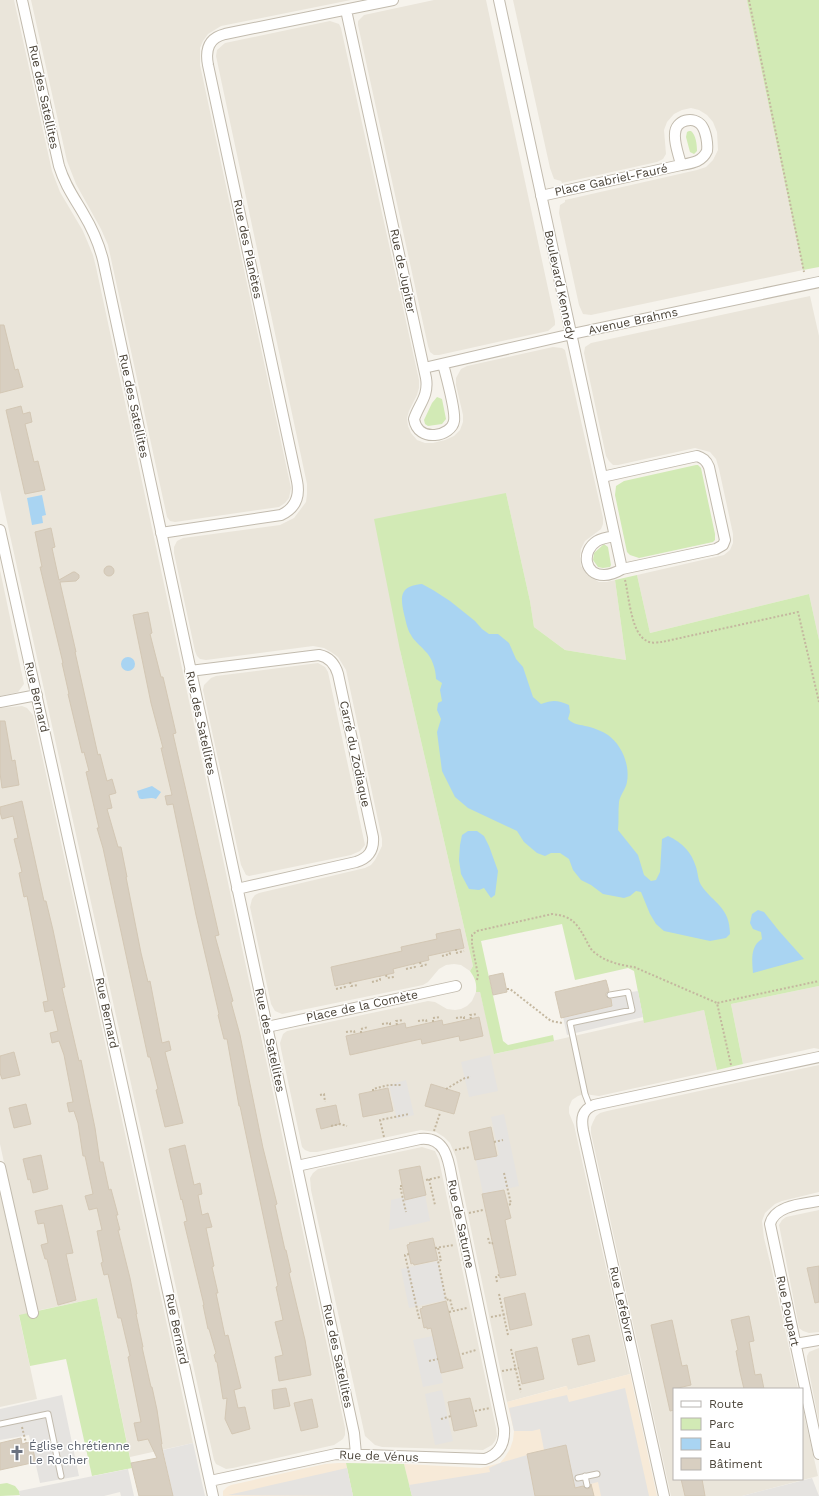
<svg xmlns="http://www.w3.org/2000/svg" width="819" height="1496" viewBox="0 0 819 1496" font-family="'Work Sans',sans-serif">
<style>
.residential{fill:#eae5da}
.commercial{fill:#f7ead8}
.green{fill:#d2eab5}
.parking{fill:#e5e3e0}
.water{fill:#a9d4f2}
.building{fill:#d8cfc1;stroke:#d3c7b4}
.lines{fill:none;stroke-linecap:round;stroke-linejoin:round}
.service-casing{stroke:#c2bbae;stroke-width:7}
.minor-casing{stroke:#c2bbae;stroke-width:12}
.path{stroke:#c4b79f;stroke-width:2;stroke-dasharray:2 2;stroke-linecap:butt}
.service{stroke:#fff;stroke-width:5}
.minor{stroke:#fff;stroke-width:10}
.labels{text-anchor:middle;stroke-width:3;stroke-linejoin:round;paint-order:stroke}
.street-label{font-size:12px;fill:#4b4439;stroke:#fff}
.worship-label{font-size:12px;fill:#5b616d;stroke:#fff;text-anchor:start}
</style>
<rect width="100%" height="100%" fill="#f6f3ec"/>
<path class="residential" d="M0 0H14L52 171 60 192 83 231 93 255 96 267 345 1428V1435L343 1439 334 1445 233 1468 226 1469 216 1464 214 1460 0 490Z
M31 0H351L221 26 208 34 203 41 200 48V65L291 488 289 498 285 503 279 507 175 522 170 521 167 517 108 245 101 229 76 184 67 161Z
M434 0H486L555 321V325L548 331 439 355H434L430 352 428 346 358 25V21L364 15Z
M513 0H748L803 270 591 315 583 314 579 305 559 213 560 205 565 202V200L697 170 706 167 713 160 718 150 717 132 713 122 707 115 699 110 691 108 682 110 674 114 667 122 664 130 666 154 663 159 657 162 562 183 561 181 554 179 550 168Z
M330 21 339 24 341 28 419 380V388L417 395 409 411 407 418 408 426 411 433 417 440 425 443H433L445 440 454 436 460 430 463 422V415L456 385V378L461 369 467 366 553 347 562 348 565 350 603 518V524L601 529 585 541 581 549 580 557 581 566 587 575 599 582H607L615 580 626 660 565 650 534 627 530 601 506 493 400 650 473 966 470 971 461 965 454 964 446 965 439 969 428 982 423 985 282 1014 275 1011 271 1004 250 907 252 899 255 895 259 893 365 868 371 865 375 860 382 846V839L346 670 338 657 331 652 324 648 313 646 206 660 200 659 197 656 195 651 174 553V547L177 541 183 538 280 525 294 518 306 502 307 494V484L216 56 217 50 225 43Z
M810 296 819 336V640L809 594 650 633 637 575 724 555 730 550 733 543V534L719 469 716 459 710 452 695 448 618 465H613L609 461 606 456 584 353 585 347 591 343Z
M0 570 24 684 18 692 0 696Z
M318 663 325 667 328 672 365 845 360 851 351 855 249 876 246 875 241 865 203 690 204 685 211 678 216 676Z
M22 706 27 708 33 715 193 1443 130 1457 97 1298 36 1311 0 1144V708Z
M819 986V1049L814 1048 743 1064 731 1004Z
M476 992H480L495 1054 644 1020 645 1022 704 1010 717 1070 599 1096 584 1094 578 1096 572 1100 569 1107V1113L574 1125 630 1374 568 1390 566 1386 507 1402 456 1157 450 1143 444 1137 436 1132 421 1130 317 1152H310L305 1150 302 1147 281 1049 280 1043 283 1034 287 1031 428 1001 435 1002 447 1009 455 1010 461 1009 467 1006 472 1001Z
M819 1065V1192L782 1201 775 1204 765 1213 762 1221 764 1238 772 1270 798 1389H674V1479H802V1406L818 1476 742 1496H671L591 1133V1127L593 1122 596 1116 600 1113 607 1111Z
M422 1147 435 1151 439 1160 496 1428 497 1436 495 1441 492 1445 483 1450 382 1447 375 1445 365 1436 311 1190 310 1178 313 1173 318 1169Z
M0 1192 18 1273 21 1278 29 1313 19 1316 37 1399 0 1407Z
M819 1210V1332L809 1333 803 1331 799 1328 798 1322 779 1225 782 1220 786 1217Z
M819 1348V1422L807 1362V1356L809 1352Z"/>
<path class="commercial" d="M630 1374 657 1496H412L404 1464 481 1468 500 1463 505 1457 510 1449 513 1440 514 1431 507 1402 567 1386 568 1390Z
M338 1463H346L353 1496H223V1491L227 1487 231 1485 325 1464Z"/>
<path class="green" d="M747 0H819V267L803 270Z
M689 131H691C696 135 697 145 697 151L694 154 690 152 686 137 687 132Z
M437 397 442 399 446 419 442 424 428 426 425 424 424 420 432 403Z
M696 465H698L701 468 715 534V540L713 542 639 558 630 555 627 552 615 495 616 486 624 481Z
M506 493 530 601 534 627 565 650 626 660 615 580 637 575 650 633 809 594 819 640V986L731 1004 743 1064 717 1070 704 1010 644 1023 634 971 628 968 575 980 562 924 481 941 503 1041 508 1045 553 1035 554 1041 494 1054 480 992H476C477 983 475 978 470 971L473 966 400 650 374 519Z
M604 544 608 547 611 565 610 567 603 568 598 567 593 560 594 553Z
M97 1298 132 1468 92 1476 66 1359 30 1366 19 1315Z
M346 1463 404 1464 412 1496H353Z
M7 1483 15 1486 19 1491 20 1495 0 1496V1484Z"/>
<path class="parking" d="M638 991 643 1017 567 1035 563 1017 612 1006 610 995Z
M490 1055 498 1091 469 1097 461 1062Z
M406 1080 414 1115 397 1119 389 1085Z
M504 1114 519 1186 483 1194 476 1160 499 1155 491 1117Z
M425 1195 430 1221 389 1230 391 1200 404 1197 405 1200Z
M438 1261 446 1300 409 1308 401 1269Z
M433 1336 443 1383 423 1387 413 1340Z
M625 1388 649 1496H601L598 1482 575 1488 566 1446 544 1450 540 1429 532 1431H514L509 1408 567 1395 569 1402Z
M442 1390 453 1441 435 1445 425 1394Z
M62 1395 79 1476 40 1483 29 1435 0 1440V1409Z
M193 1443 205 1496H173L163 1450Z
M527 1455 535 1496H412L409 1485 490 1472 489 1468 500 1463Z
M347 1468 353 1496 228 1495Z
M128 1469 134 1496H121L120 1492 104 1496H20L19 1491Z
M812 1478 819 1496H742Z"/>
<path class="water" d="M42 495 46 515 42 516 43 523 32 525 27 498Z
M422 584 433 590 450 601 475 621 482 629 489 634H498L509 643 516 659 523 667 533 697 541 704C553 700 557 700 569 705L570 712 568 719C574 725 578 724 585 726 592 727 602 731 608 735 622 745 630 765 627 782 626 789 620 795 619 802 618 811 619 821 618 830L638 855 644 875 651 881 656 880 660 872 662 839 668 836C682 842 692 853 696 867 698 873 698 880 701 885 714 904 730 907 730 934L726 938 710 941 664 931 656 924 650 914 641 892 636 891 630 896 624 898 603 894 591 885 581 880 573 870 569 859 560 853H551L545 856 537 853 524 842 517 831 468 808 455 797 442 771 437 732 441 719 437 710 438 703 442 701 440 690 442 683 436 679C436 670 432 657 425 651 420 645 414 641 411 635 407 629 406 621 404 614 400 596 400 586 422 584Z
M121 664a7 7 0 1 1 14 0a7 7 0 1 1-14 0Z
M152 786 161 792 156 799C150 796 143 801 139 798L137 791Z
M468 831H477L484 836 489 846 498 871 495 895 491 898 484 888 479 890 469 889 461 874 459 860 460 845 462 835Z
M758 910 764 912 779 931 804 959 753 973C752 961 750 946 762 939L761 932 753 929 750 923 752 914Z"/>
<path class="building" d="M0 325H4L15 370 18 369 23 387 0 393Z
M21 406 23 414 30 412 32 422 25 424 34 462 38 461 45 490 25 494 6 410Z
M51 528 55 547 52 548 59 580 73 572H75L79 575V578L76 581 60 582 61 587 76 652H75L98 755 100 754 107 781 112 779 116 793 109 795 112 808 107 809 118 847H121L127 877H126L141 953 148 982 150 981 162 1043 169 1041 171 1050 165 1052 183 1123 165 1127 156 1090 158 1089 150 1057H148L103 848 97 828H99L86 772 89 771 84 752 82 753 68 694H69L62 663H63L40 567H42L35 532Z
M104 571a5 5 0 1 1 10 0a5 5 0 1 1-10 0Z
M148 612 152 633 150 634 161 677H163L176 733 173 734 219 935 215 936 233 1001 231 1002 240 1035 263 1148 277 1204 275 1205 285 1250H286L291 1272 289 1273 305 1340 311 1375 279 1381 275 1357 283 1355 275 1322 283 1320 276 1287 278 1286 240 1106H239L227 1039H224L218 1015 219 1014 196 915 173 804 167 805 165 796 172 795 161 748H163L151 703 133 615Z
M0 721H5L12 761 15 760 19 785 2 788 0 773Z
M22 801 44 901H46L53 930 65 987 62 988 79 1061 81 1060 95 1128 100 1162H103L109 1190 111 1189 118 1215H116L120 1230H118L130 1278 137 1314H136L143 1347H142L151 1387H152L157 1410 162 1444H161L173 1496H139L131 1463 157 1458 148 1439 138 1441 134 1423 141 1422 128 1357 130 1356 121 1318H118L108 1274 104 1275 101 1263 103 1262 97 1231 102 1230 97 1208 89 1210 85 1196 93 1194 85 1156H83L78 1123 74 1111 69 1112 67 1103 73 1102 64 1055 59 1041 52 1043 50 1033 58 1031 53 1010 45 1012 43 1002 48 1001 27 896 24 897 19 873 22 872 14 839 18 838 13 816 2 819 0 812V807Z
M460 929 464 948 428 956 429 960 393 969 394 973 335 986 331 967 402 951 401 947 437 939 436 934Z
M503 973 507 992 493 995 489 976Z
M606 980 609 991 606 993V996L611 999 612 1006 561 1018 555 992Z
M479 1017 483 1036 460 1041 459 1036 422 1044 421 1039 350 1055 346 1036 405 1023 406 1028 442 1020 443 1025Z
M14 1052 20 1075 2 1079 0 1073V1056Z
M431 1084 460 1093 454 1114 425 1106Z
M388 1088 393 1111 363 1117 359 1094Z
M26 1104 31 1124 14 1128 9 1108Z
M336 1105 340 1124 321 1129 316 1109Z
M491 1127 497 1156 475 1160 469 1132Z
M185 1145 194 1185 200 1183 202 1194 198 1195 202 1215 208 1213 212 1227 206 1228 214 1266 212 1267 218 1293H216L225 1336 228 1335 241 1388 234 1390 238 1408 245 1407 250 1429 232 1434 225 1419 227 1398 223 1399 217 1362H216L214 1355 216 1353 209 1329H208L203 1305H204L184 1222 187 1221 182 1199 181 1200 171 1158 169 1149Z
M41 1155 48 1189 33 1193 30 1179 28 1180 23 1159Z
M420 1166 426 1195 405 1200 399 1170Z
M504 1190 511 1218 505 1220 516 1275 500 1278 482 1194Z
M62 1205 73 1253 66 1254 76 1300 58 1305 47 1259H45L41 1245 48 1243 44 1223 38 1224 35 1211Z
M433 1238 438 1260 414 1265 413 1263 411 1264 407 1245 410 1244 409 1243Z
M819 1266V1302L815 1303 807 1268Z
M525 1293 532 1325 510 1330 504 1298Z
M446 1301 463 1368 441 1373 431 1328 427 1329V1327L424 1328 420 1309 423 1308 422 1307Z
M749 1316 754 1341 749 1342 755 1375 761 1374 764 1389H744L740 1372 736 1351 738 1350 731 1320Z
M672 1320 682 1366 687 1365 691 1385 674 1389V1410L670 1411 651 1325Z
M589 1335 595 1361 578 1365 572 1339Z
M537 1347 544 1379 522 1384 515 1352Z
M286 1388 290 1406 274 1409 272 1390Z
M470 1398 477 1426 454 1431 448 1402Z
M312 1399 318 1427 301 1431 294 1403Z
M21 1438 22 1444 31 1442 36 1462 0 1470V1443Z
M566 1445 575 1488 583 1486 587 1489 590 1488 591 1484 594 1496H535L527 1454Z
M681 1479H702L705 1496H685Z"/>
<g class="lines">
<defs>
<path id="service" d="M590 1107 585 1094 570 1023 632 1010 628 992 610 995
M0 1424 48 1414 61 1476
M585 1476 587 1485
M578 1478 597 1474"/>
<path id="minor" d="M22 0 59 166C65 185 73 196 83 213 92 228 99 244 103 260L354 1433 356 1454
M499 0 622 569
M346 10 426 378C429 396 419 404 414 419 418 444 452 436 454 421 456 411 446 376 443 364
M541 196 681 165C692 163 702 162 707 151 708 144 706 132 702 126 694 115 675 120 675 134 674 144 679 155 681 165
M424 368 572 334 819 282
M602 477 697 456C703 458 706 460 709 467L725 540 723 545 716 549 622 569C617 572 610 575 604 575 584 575 581 551 597 541 602 538 609 537 615 536
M0 530 213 1496
M161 533 281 515C296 508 300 496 297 481L208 65C205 49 209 38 225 34L393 0
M190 671 319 655C329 657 335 664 338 674L373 837C374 850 369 858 356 862L237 889
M0 702 37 695
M267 1027 456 986
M0 1167 33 1313
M819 1201C803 1204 775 1205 770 1224L819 1454
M795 1344 819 1340
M210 1481 336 1454 485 1459C500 1454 505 1443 504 1428L453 1185C449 1165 448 1136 420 1139L297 1166
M664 1496 583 1130C581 1118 582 1110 594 1105L819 1057"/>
</defs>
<use href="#service" class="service-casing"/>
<use href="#minor" class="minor-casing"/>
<path class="path" d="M749 0 804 272
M625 580C629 596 631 634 647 641 651 644 658 642 662 642L798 612 819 702
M456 949V953L464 951
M442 956 450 954 449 951
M420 962 421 966 428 964
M406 969 415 967 414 964
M386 975 387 978 394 977
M477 980 478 975 472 944V935L477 931 552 914C571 916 576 922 585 938 587 942 589 946 591 949 602 961 619 965 634 967L717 1003
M350 982 351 986 358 985
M372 982 380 980V976
M336 989 345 987 344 984
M507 989H510L551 1021 562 1023
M456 1018 464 1017V1020
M471 1019 470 1015 477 1014
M418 1021 426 1020 427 1023
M433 1022V1018L440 1017
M382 1024 390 1023V1026
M397 1025 396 1021 403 1020
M346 1032 354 1031 355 1034
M361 1033V1029L368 1027
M731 1065 717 1003 819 981
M446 1089 465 1078 471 1077
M373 1091V1089L389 1085H401
M320 1095 324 1094 325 1102
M331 1126 340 1124 347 1126
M434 1131 440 1113
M384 1137 380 1120 409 1114
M494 1142 503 1140
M455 1150 470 1147
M504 1173 511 1204 508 1205
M429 1179 435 1205
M426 1180 440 1177
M402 1186H400L406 1212
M469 1213 483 1210
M488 1238 490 1244 493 1243
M435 1248 454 1245
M438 1248 441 1260 438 1261 446 1300 450 1299 453 1311
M409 1254 405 1255 419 1318 422 1317
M497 1282 496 1276 499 1275
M499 1294 508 1335
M449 1312 467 1308
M491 1317 507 1314
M511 1349 521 1392
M462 1354 476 1350
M429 1361 438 1359
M502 1371 519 1368
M475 1411 490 1408
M441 1419 451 1416
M22 1427 26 1443"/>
<use href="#service" class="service"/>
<use href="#minor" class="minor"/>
</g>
<defs>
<symbol id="church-bare" viewBox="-9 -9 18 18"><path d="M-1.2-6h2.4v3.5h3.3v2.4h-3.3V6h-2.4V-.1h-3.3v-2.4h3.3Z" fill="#6b7280" stroke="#fff" stroke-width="2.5" paint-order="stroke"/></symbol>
</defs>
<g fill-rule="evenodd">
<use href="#church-bare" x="6" y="1442" width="22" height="22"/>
</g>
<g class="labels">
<g class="street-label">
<text transform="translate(44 97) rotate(78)" y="4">Rue des Satellites</text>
<text transform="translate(611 180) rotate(-12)" y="4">Place Gabriel-Fauré</text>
<text transform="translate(248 249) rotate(78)" y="4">Rue des Planètes</text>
<text transform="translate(403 271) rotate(78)" y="4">Rue de Jupiter</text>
<text transform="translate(560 285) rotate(78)" y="4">Boulevard Kennedy</text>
<text transform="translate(633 321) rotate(-12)" y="4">Avenue Brahms</text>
<text transform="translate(134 406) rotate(78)" y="4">Rue des Satellites</text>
<text transform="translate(37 697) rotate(77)" y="4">Rue Bernard</text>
<text transform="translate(201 723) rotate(78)" y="4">Rue des Satellites</text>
<text transform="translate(355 754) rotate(78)" y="4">Carré du Zodiaque</text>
<text transform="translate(362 1006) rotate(-12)" y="4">Place de la Comète</text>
<text transform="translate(107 1013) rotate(78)" y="4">Rue Bernard</text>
<text transform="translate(270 1040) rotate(78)" y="4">Rue des Satellites</text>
<text transform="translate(461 1224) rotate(78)" y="4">Rue de Saturne</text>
<text transform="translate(622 1304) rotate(77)" y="4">Rue Lefebvre</text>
<text transform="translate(788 1311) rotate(78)" y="4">Rue Poupart</text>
<text transform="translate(177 1329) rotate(78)" y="4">Rue Bernard</text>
<text transform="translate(338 1356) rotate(78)" y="4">Rue des Satellites</text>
<text transform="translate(379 1456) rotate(2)" y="4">Rue de Vénus</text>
</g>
<g class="worship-label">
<text x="29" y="1450">Église chrétienne<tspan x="29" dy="14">Le Rocher</tspan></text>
</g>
</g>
<rect x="673" y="1388" width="130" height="92" fill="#ffffff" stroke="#b7b4b0"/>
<rect x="681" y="1401" width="20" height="6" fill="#ffffff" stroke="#b7b4b0"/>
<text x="709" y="1408" font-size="12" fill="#4b4439">Route</text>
<rect x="681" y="1418" width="20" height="12" fill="#d2eab5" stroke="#b7b4b0"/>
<text x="709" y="1428" font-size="12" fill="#4b4439">Parc</text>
<rect x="681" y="1438" width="20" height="12" fill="#a9d4f2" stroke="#b7b4b0"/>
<text x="709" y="1448" font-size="12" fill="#4b4439">Eau</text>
<rect x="681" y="1458" width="20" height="12" fill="#d8cfc1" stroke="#b7b4b0"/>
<text x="709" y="1468" font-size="12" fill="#4b4439">Bâtiment</text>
</svg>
